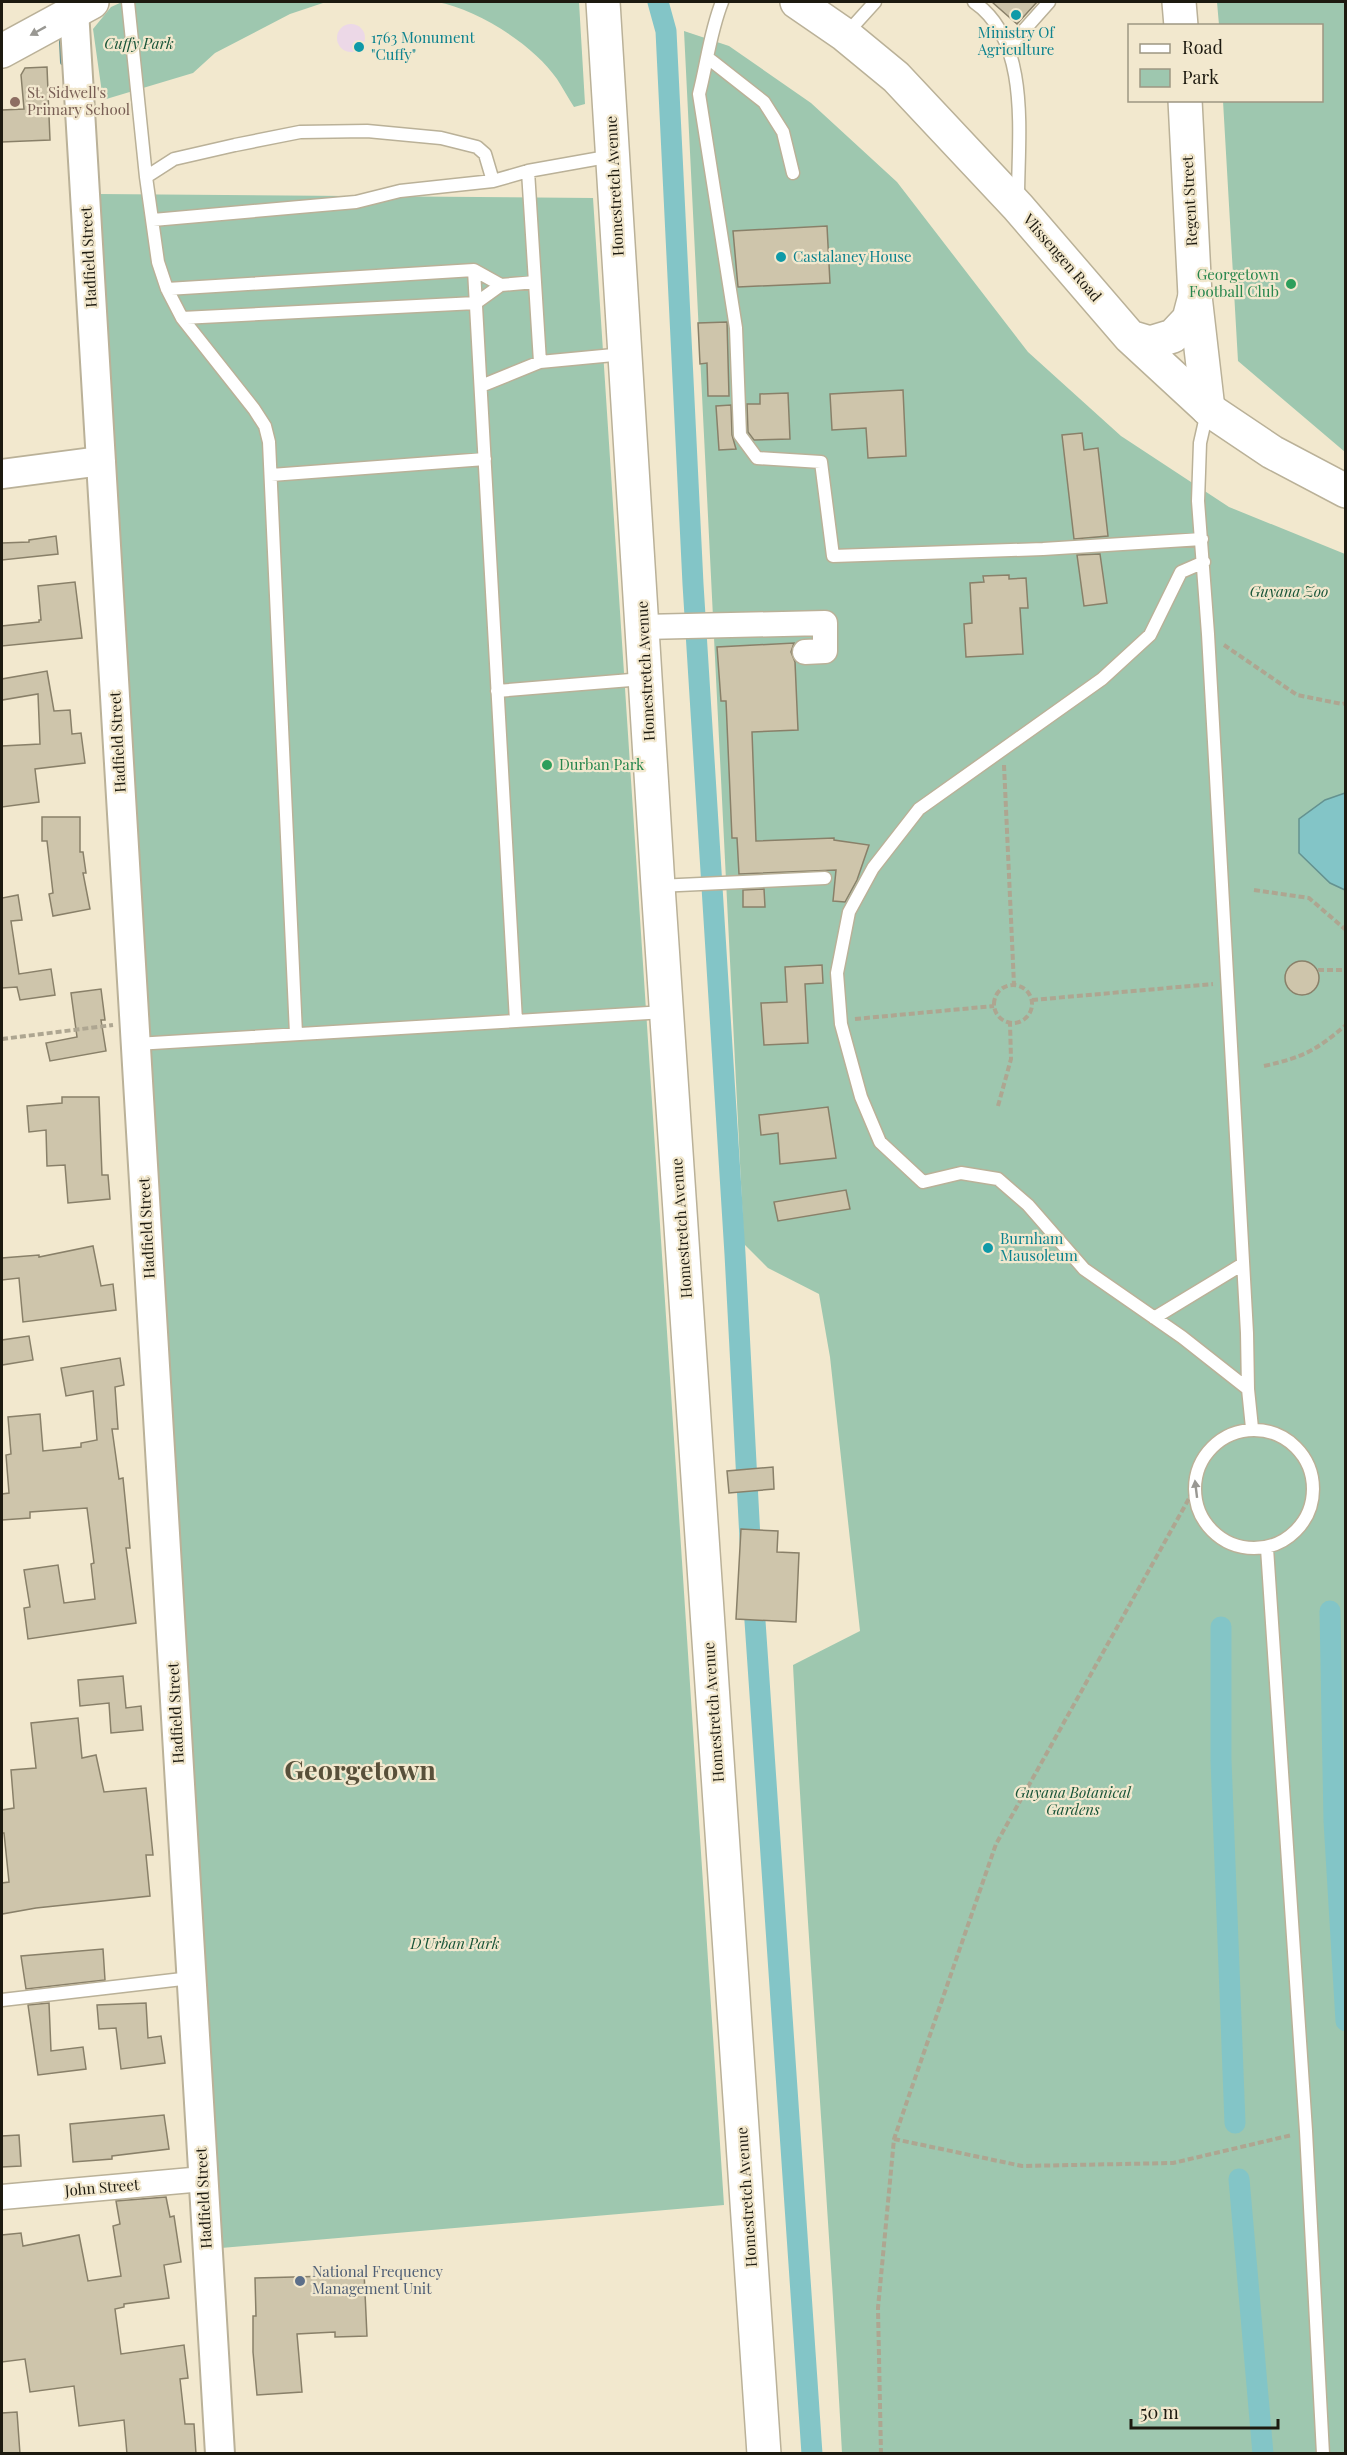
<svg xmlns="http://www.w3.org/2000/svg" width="1347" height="2455" viewBox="0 0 1347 2455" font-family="'Playfair Display',serif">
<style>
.commercial{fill:#ecd8e7}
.green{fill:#9ec7af}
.water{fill:#83c5c7;stroke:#649290;stroke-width:1.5}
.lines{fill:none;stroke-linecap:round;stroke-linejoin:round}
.stream{stroke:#649290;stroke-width:6}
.canal{stroke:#83c5c7;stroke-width:21}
.building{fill:#cec5ab;stroke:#898069;stroke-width:1.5}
.service-casing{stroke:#bab198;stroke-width:15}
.minor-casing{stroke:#bab198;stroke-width:27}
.tertiary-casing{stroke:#bab198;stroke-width:32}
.secondary-casing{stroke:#bab198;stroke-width:36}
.primary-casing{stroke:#bab198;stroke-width:36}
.path{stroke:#aea691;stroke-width:4;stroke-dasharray:6 3;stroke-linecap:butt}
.service{stroke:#fff;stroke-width:12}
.minor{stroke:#fff;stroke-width:24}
.tertiary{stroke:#fff;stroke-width:28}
.secondary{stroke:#fff;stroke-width:33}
.primary{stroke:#fff;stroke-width:33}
.oneway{fill:#999893}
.culture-dot{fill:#0f9aa8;stroke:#f2e8ce;stroke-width:2}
.education-dot{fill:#8d6e63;stroke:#f2e8ce;stroke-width:2}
.leisure-dot{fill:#2e9e5b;stroke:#f2e8ce;stroke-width:2}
.service-dot{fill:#5c6f8a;stroke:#f2e8ce;stroke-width:2}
.labels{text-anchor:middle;stroke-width:4.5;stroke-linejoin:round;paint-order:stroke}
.culture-label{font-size:15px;fill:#0d838f;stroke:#f2e8ce;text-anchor:start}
.park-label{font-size:15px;font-style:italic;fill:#185438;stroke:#f2e8ce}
.education-label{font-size:15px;fill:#785e54;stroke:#f2e8ce;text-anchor:start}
.street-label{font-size:15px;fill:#1d1a10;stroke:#f2e8ce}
.leisure-label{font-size:15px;fill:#27864d;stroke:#f2e8ce;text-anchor:end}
.service-label{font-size:15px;fill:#4e5e75;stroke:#f2e8ce;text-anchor:start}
.town-label{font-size:27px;font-weight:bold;fill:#58503a;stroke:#f2e8ce}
</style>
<rect width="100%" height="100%" fill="#f2e8ce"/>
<path class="commercial" d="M337 38a14 14 0 1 1 28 0a14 14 0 1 1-28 0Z"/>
<path class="green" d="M122 2H326L290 14 215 53 193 73 103 100 93 29 111 7Z
M437 2H579L585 104 574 107C568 98 563 88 557 79 534 45 477 9 437 2Z
M1217 2H1345V452L1238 361 1223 101 1322 100V26L1219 25Z
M684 31 729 46 811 103 897 182 1028 352 1121 436 1229 507 1345 554V2453H842C828 2190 806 1928 793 1665L860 1631 830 1357 819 1294 768 1268 744 1244Z
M99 194 593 198 724 2205 221 2248Z"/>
<path class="water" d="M1345 793H1346L1345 890 1330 883 1299 853V819L1325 800Z"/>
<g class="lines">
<path class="stream" d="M62 42 63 62"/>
<path class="canal" d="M658 2 666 31 693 584 735 1254 751 1558
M753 1592 812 2454
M1330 1611 1334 1821 1346 2021
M1221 1627V1760L1235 2123
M1239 2179 1263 2454"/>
</g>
<path class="building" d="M992 2H1037L1017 24Z
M47 67 50 140 2 142V110L24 109 21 75 25 68Z
M827 226 830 283 738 287 733 231Z
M727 322 729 396H708L707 363 700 364 698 323Z
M903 390 906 456 868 458 866 428 832 430 830 394Z
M788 393 790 439 754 440 748 432 747 404H760V394Z
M731 405 732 435 736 449 719 450 716 406Z
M1082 433 1084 450 1098 448 1108 536 1074 539 1062 435Z
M56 536 58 554 2 560V543L29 542V540Z
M1100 554 1107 603 1084 606 1077 555Z
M1009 575V579L1026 578 1028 608H1020L1023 654 966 657 964 624 972 623 970 583 984 582 983 576Z
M75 582 82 638 2 646V626L39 622V620H41L38 586Z
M794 643 791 652 795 662 798 730 752 732 756 841 834 838V840L869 845 857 880 845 902 833 901 836 870 739 874 737 838H732L726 701H721L717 647Z
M47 671 54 711 70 710 72 734 81 733 85 763 35 769 39 802 2 807V746L40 744 38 694 2 700V679Z
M42 817H80V852H83L86 873H83L90 909 53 916 49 894 53 893 47 841H42Z
M764 889 765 907H743V890Z
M18 895 22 920 11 921 19 974 51 969 55 995 20 1000 17 987 2 988V898Z
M1285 978a17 17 0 1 1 34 0a17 17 0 1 1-34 0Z
M822 965 823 983 805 984 808 1043 764 1045 761 1003 787 1002 785 967Z
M101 989 105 1020H101L106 1051 50 1061 46 1043 77 1037 71 993Z
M62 1097H99L102 1175H108L110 1199 68 1203 65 1165 47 1166 46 1130 29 1132 27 1106 62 1103Z
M828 1107 836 1158 780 1164 778 1133 761 1135 759 1115Z
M846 1190 850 1209 778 1221 774 1202Z
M93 1246 101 1286 113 1284 116 1310 23 1322 19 1278 2 1280V1258L39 1255V1257Z
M29 1336 33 1360 2 1365V1340Z
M120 1358 124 1385 115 1387 118 1429H112L119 1479 123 1478 130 1548H126L136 1623 28 1639 24 1608 30 1607 24 1570 58 1565 64 1603 95 1599 91 1564 94 1563 87 1508 30 1512V1518L2 1520V1494L9 1493 6 1455 11 1454 8 1417 40 1414 43 1451 81 1447V1443L97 1440 93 1391 66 1396 61 1368Z
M773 1467 774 1489 729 1493 727 1471Z
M741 1529 778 1531 777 1552 799 1553 796 1622 736 1619Z
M123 1676 126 1708 141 1706 143 1730 111 1733 109 1703 80 1706 78 1680Z
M78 1718 82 1758 96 1755 104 1792 146 1788 153 1855H146L150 1896 36 1908 2 1914V1883L9 1882 4 1833H2V1810L14 1808 11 1770 36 1768 31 1723Z
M103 1949 105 1980 26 1989 21 1956Z
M49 2003 51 2051 83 2047 86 2069 38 2075 28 2005Z
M146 2003 148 2038 161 2036 165 2063 121 2069 116 2028 99 2029 97 2005Z
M164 2115 169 2149 112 2156V2159L73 2162 70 2124Z
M19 2135 21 2166 2 2167V2136Z
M166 2197 170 2217 174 2216 181 2262 164 2265 169 2298 124 2304V2307L115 2309 121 2354 184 2345 188 2378 180 2379 185 2424H194L196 2454H127L124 2420 79 2426 74 2386 30 2392 25 2359 2 2362V2235L21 2233 23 2246 79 2235 88 2281 121 2276 113 2226 120 2224 116 2201Z
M364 2271 367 2336 335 2337V2332L297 2334 302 2392 257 2395 253 2352V2316H256L255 2278 332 2276 331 2273Z
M17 2412 20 2454H2V2413Z"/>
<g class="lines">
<defs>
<path id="service" d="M128 2 146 177 158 262 167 289 182 318 254 409 265 426 269 442 296 1034
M722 2C710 32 707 63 699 94L736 328 740 435 757 458 821 462 833 556 1043 549 1202 539
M974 2C1031 41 1018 136 1018 197
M846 34 875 2
M1009 47 1049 2
M708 58 764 102 783 132 793 173
M528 171 540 362
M146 177 174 159 235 145 300 132 367 131 441 138 477 147 485 154 493 181
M153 220 356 202 400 191 493 181 528 171 612 156
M474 270 516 1021
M167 289 474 270 501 285 535 282
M182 318 476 303 501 285
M481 386 540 362 624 354
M1207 412 1200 443 1198 501 1208 634 1247 1333 1248 1389 1252 1428
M271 475 485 459
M1204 562 1181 572 1150 635 1102 679 919 809 873 868 849 912 837 973 841 1024 861 1097 880 1142 923 1182 961 1173 998 1179 1028 1205 1084 1269 1182 1337 1248 1389
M497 691 643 679
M658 886 825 878
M136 1044 665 1012
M1154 1318 1243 1264
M1195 1489a59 59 0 1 1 118 0a59 59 0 1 1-118 0Z
M1267 1548 1306 2131 1323 2454
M2 2000 191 1978"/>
<path id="minor" d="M643 627 825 623V651L805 652
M2 2197 203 2179"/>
<path id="tertiary" d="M74 10 220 2454
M2 474 101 461"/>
<path id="secondary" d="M603 2 658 886 764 2454
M1179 2 1181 26
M1185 100 1195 296 1208 409"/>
<path id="primary" d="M797 2 845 35 896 77 1018 207 1130 337 1208 409 1272 452 1346 491
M2 51 92 2
M1130 337 1150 343 1173 336 1189 319 1195 296"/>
</defs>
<use href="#service" class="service-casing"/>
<use href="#minor" class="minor-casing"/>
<use href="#tertiary" class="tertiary-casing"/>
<use href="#secondary" class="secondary-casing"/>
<use href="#primary" class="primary-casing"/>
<path class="path" d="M1224 645 1297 695 1342 704 1346 703
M1004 765 1014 985
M1254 890 1309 898 1346 930
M1318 970H1346
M994 1004a19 19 0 1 1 38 0a19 19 0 1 1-38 0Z
M1032 1000 1213 984
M855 1019 994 1006
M2 1039 113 1025
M1264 1066C1304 1057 1315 1051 1346 1025
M998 1106 1011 1059 1010 1023
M894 2139 1022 2166 1173 2163 1292 2135
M881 2454 878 2308 894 2139 996 1844 1196 1486"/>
<use href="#service" class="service"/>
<use href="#minor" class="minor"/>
<use href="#tertiary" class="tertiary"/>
<use href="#secondary" class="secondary"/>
<use href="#primary" class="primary"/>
</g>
<defs><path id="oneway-solid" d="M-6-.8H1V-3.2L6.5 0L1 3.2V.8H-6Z" transform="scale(1.5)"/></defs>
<g class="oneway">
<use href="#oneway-solid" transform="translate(38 31) rotate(151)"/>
<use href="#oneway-solid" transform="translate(1196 1489) rotate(-97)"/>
</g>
<g class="culture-dot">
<circle cx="1016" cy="15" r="6"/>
<circle cx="359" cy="47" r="6"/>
<circle cx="781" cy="257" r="6"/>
<circle cx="988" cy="1248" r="6"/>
</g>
<circle class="education-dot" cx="15" cy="102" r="6"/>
<g class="leisure-dot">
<circle cx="1291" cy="284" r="6"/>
<circle cx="547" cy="765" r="6"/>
</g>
<circle class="service-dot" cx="300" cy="2281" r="6"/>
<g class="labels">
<g class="culture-label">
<text x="1016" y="38" text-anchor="middle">Ministry Of<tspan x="1016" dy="17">Agriculture</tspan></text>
<text x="371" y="43">1763 Monument<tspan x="371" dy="17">"Cuffy"</tspan></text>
<text x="793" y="262">Castalaney House</text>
<text x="1000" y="1244">Burnham<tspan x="1000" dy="17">Mausoleum</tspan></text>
</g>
<g class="park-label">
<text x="139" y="49">Cuffy Park</text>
<text x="1289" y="597">Guyana Zoo</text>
<text x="1073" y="1798">Guyana Botanical<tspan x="1073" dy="17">Gardens</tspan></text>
<text x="455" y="1949">D'Urban Park</text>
</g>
<g class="education-label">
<text x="27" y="98">St. Sidwell's<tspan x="27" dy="17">Primary School</tspan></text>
</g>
<g class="street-label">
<text transform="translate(615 186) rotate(-93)" y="5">Homestretch Avenue</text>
<text transform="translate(1190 201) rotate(-93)" y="5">Regent Street</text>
<text transform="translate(89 257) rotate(-93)" y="5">Hadfield Street</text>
<text transform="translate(1062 258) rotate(49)" y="5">Vlissengen Road</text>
<text transform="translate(646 671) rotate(-93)" y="5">Homestretch Avenue</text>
<text transform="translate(118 742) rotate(-93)" y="5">Hadfield Street</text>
<text transform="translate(147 1228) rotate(-93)" y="5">Hadfield Street</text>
<text transform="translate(682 1228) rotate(-94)" y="5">Homestretch Avenue</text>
<text transform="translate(714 1712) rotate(-94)" y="5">Homestretch Avenue</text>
<text transform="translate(176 1713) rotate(-93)" y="5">Hadfield Street</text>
<text transform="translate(102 2188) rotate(-5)" y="5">John Street</text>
<text transform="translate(747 2197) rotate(-94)" y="5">Homestretch Avenue</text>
<text transform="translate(204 2198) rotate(-93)" y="5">Hadfield Street</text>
</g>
<g class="leisure-label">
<text x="1279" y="280">Georgetown<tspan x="1279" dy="17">Football Club</tspan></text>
<text x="559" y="770" text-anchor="start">Durban Park</text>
</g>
<g class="service-label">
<text x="312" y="2277">National Frequency<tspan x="312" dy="17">Management Unit</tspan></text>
</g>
<g class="town-label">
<text x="360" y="1780">Georgetown</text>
</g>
</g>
<rect width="1347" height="2455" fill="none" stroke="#1d1a10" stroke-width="6"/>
<rect x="1128" y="24" width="195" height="78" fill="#f2e8ce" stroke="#9d9682" stroke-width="1.5"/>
<rect x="1140" y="44" width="30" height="9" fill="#ffffff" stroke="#9d9682" stroke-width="1.5"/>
<text x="1182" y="54" font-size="18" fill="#1d1a10">Road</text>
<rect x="1140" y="69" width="30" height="18" fill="#9ec7af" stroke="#9d9682" stroke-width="1.5"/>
<text x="1182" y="84" font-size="18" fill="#1d1a10">Park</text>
<path d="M1131 2419v9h147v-9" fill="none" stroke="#1d1a10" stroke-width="3"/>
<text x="1140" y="2419" font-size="18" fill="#1d1a10" stroke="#f2e8ce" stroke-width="4.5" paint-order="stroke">50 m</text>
</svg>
